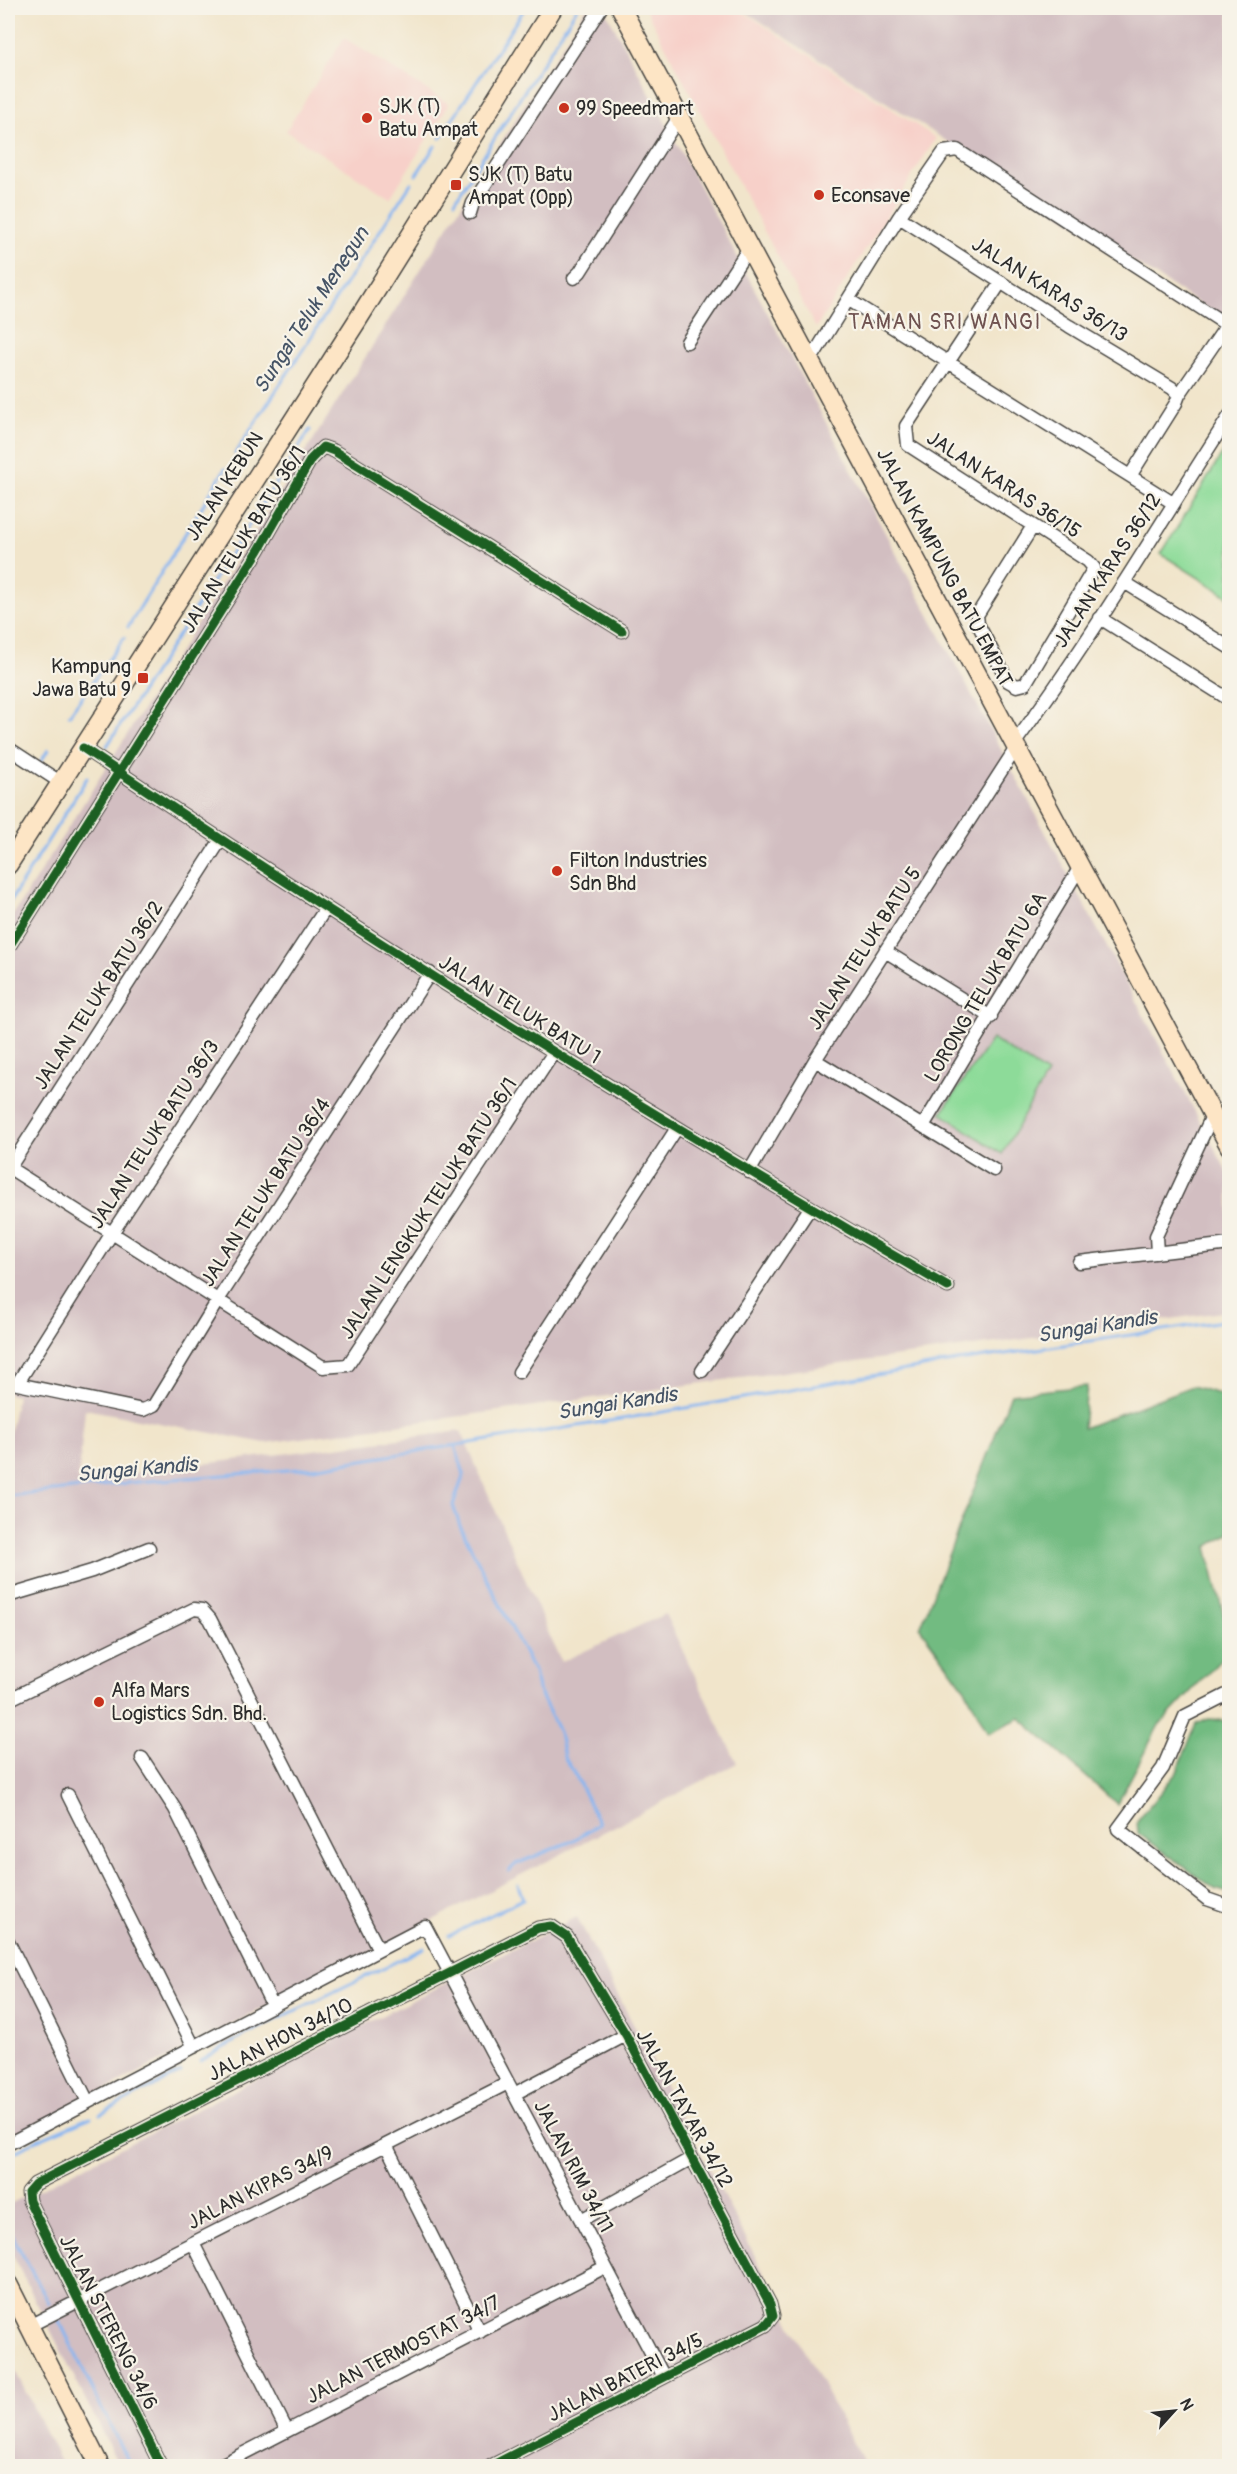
<svg xmlns="http://www.w3.org/2000/svg" width="1237" height="2474" viewBox="0 0 1237 2474" font-family="Pangolin,sans-serif">
<style>
.built{fill:#f7d0c9}
.industrial{fill:#d2bec1}
.green{fill:#8ddb99;stroke:#5c8362;stroke-width:1.5}
.forest{fill:#72bb81;stroke:#4e7356;stroke-width:1.5}
.lines{fill:none;stroke-linecap:round;stroke-linejoin:round}
.stream{stroke:#86b5f1;stroke-width:3}
.minor-casing{stroke:#494743;stroke-width:15}
.secondary-casing{stroke:#494743;stroke-width:21}
.minor{stroke:#fff;stroke-width:12}
.secondary{stroke:#fde5c5;stroke-width:18}
.cycleway-casing{stroke:#f7f3e8;stroke-width:13}
.cycleway{stroke:#1b5e20;stroke-width:9}
.poi-dot{fill:#c8321e;stroke:#f7f3e8;stroke-width:2}
.labels{text-anchor:middle;stroke-width:4.5;stroke-linejoin:round;paint-order:stroke}
.poi-label{font-size:20px;fill:#2b2b2b;stroke:#f7f3e8;text-anchor:start}
.street-label{font-size:20px;fill:#2b2b2b;stroke:#f7f3e8}
.water-label{font-size:21px;font-style:italic;fill:#465466;stroke:#f7f3e8}
.neighbourhood-label{font-size:21px;letter-spacing:1.5px;fill:#6f5250;stroke:#f7f3e8}
</style>
<rect width="100%" height="100%" fill="#f7f3e8"/>
<filter id="ink" filterUnits="userSpaceOnUse"><feTurbulence type="fractalNoise" baseFrequency=".0167" numOctaves="2"/><feDisplacementMap in="SourceGraphic" scale="12" xChannelSelector="R" yChannelSelector="G"/><feConvolveMatrix kernelMatrix="1 2 1 2 8 2 1 2 1" color-interpolation-filters="sRGB"/></filter>
<filter id="wash" filterUnits="userSpaceOnUse"><feTurbulence type="fractalNoise" baseFrequency=".008" numOctaves="4" result="noise"/><feDisplacementMap in="SourceGraphic" scale="24" xChannelSelector="R" yChannelSelector="G"/><feGaussianBlur stdDeviation="1.35" result="paint"/><feColorMatrix in="noise" values="0 0 0 0 0 0 0 0 0 0 0 0 0 0 0 0 0 1.4 0 .05"/><feComposite in="paint" operator="in"/></filter>
<g filter="url(#wash)">
<rect width="100%" height="100%" fill="#f1e5cb"/>
<path class="built" d="M645 8H737L936 138 816 328Z
M344 38 449 104 390 198 286 131Z"/>
<path class="industrial" d="M586 8H604L1229 1175V1311L265 1443 85 1409 78 1480 461 1431 561 1662 665 1614 737 1763 8 2140V1441L17 1396 8 1394V923Z
M740 8H1229V323Z
M577 1917 865 2466H119L8 2246V2205Z
M8 2356 62 2466H8Z"/>
<path class="green" d="M1229 443 1230 597H1229L1161 554Z
M992 1039 1047 1074 1002 1154 941 1113Z"/>
<path class="forest" d="M1087 1386 1083 1428 1192 1386 1229 1397V1533L1207 1547 1229 1638V1651L1159 1725 1117 1804 1020 1718 988 1733 965 1689 920 1628 1011 1394Z
M1209 1719 1229 1721V1893L1215 1889 1138 1833 1137 1821 1177 1772 1196 1724Z"/>
<g class="lines">
<path class="stream" d="M440 138 525 8
M416 175 435 146
M455 201 577 8
M235 454 411 183
M128 627 225 469
M69 715 124 638
M107 746 310 430
M40 763 48 750
M8 905 87 778
M455 1446 464 1474 453 1505 460 1526 534 1672 538 1689 559 1732 564 1757 574 1772 599 1824 572 1841 516 1864 509 1871
M8 1496 137 1482 312 1468 628 1418 958 1361 1230 1320
M449 1936 523 1899 518 1885
M201 2061 245 2035 424 1948
M100 2114 181 2072
M8 2156 39 2139 91 2117
M8 2228 49 2303
M59 2320 130 2466"/>
</g>
</g>
<g filter="url(#ink)">
<g class="lines">
<defs>
<path id="minor" d="M470 213 473 203 601 8
M899 217 1069 326 1172 388 1179 395
M574 278 580 272 679 117
M1001 282 906 426 908 445 1088 561 1094 568 1025 684 1017 686 1008 681 978 624 977 615 1033 526
M849 300 1173 503
M687 342 749 248
M810 361 899 217 944 152 957 150 1230 327
M1130 476 1176 403 1179 395 1227 325
M1124 582 1230 648
M1100 618 1230 700
M1014 744C1092 639 1159 525 1230 415
M8 748 60 782
M83 748C365 937 653 1118 948 1287
M8 948 259 550 311 459 323 447 334 451 622 631
M885 951 991 1017
M815 1060 994 1170
M923 1126 1080 867
M8 1167 323 1367 348 1365 554 1052
M8 1170 220 841
M749 1172 815 1060 1016 748
M1157 1253 1156 1236 1212 1116
M1079 1262 1230 1244
M702 1371 810 1208
M519 1372 677 1128
M8 1382 143 1410 154 1405 218 1300 430 973
M17 1384 112 1233 326 908
M8 1596 92 1571 149 1548
M1230 1693 1185 1716 1163 1768 1118 1829 1207 1899 1230 1907
M8 1700 194 1609 202 1610 210 1619 379 1950
M142 1758 175 1809 273 2006
M68 1795 194 2047
M8 1941 88 2102
M514 2094 626 2035
M8 2144 425 1926 664 2377
M386 2145 480 2332
M581 2220 692 2158
M193 2243 287 2431
M29 2326 508 2083
M161 2466 29 2201 28 2192 35 2184 538 1928 551 1926 567 1937 626 2035 770 2304 773 2316 766 2325 491 2466
M219 2466 605 2267"/>
<path id="secondary" d="M621 8 1230 1147
M8 865 357 321 553 8
M8 2284 100 2466"/>
</defs>
<use href="#minor" class="minor-casing"/>
<use href="#secondary" class="secondary-casing"/>
<use href="#minor" class="minor"/>
<use href="#secondary" class="secondary"/>
<defs>
<path id="cycleway" d="M83 748C365 937 653 1118 948 1287
M8 948 259 550 311 459 323 447 334 451 622 631
M161 2466 29 2201 28 2192 35 2184 538 1928 551 1926 567 1937 626 2035 770 2304 773 2316 766 2325 491 2466"/>
</defs>
<use href="#cycleway" class="cycleway-casing"/>
<use href="#cycleway" class="cycleway"/>
</g>
</g>
<g class="poi-dot">
<circle cx="564" cy="108" r="6"/>
<circle cx="367" cy="118" r="6"/>
<rect x="450" y="179" width="12" height="12" rx="3"/>
<circle cx="819" cy="195" r="6"/>
<rect x="137" y="672" width="12" height="12" rx="3"/>
<circle cx="557" cy="871" r="6"/>
<circle cx="99" cy="1702" r="6"/>
</g>
<g class="labels">
<g class="poi-label">
<text x="379" y="113">SJK (T)<tspan x="379" dy="23">Batu Ampat</tspan></text>
<text x="576" y="115">99 Speedmart</text>
<text x="468" y="181">SJK (T) Batu<tspan x="468" dy="23">Ampat (Opp)</tspan></text>
<text x="831" y="202">Econsave</text>
<text x="131" y="673" text-anchor="end">Kampung<tspan x="131" dy="23">Jawa Batu 9</tspan></text>
<text x="569" y="867">Filton Industries<tspan x="569" dy="23">Sdn Bhd</tspan></text>
<text x="111" y="1697">Alfa Mars<tspan x="111" dy="23">Logistics Sdn. Bhd.</tspan></text>
</g>
<g class="street-label">
<text transform="translate(1050 289) rotate(32)" y="7">JALAN KARAS 36/13</text>
<text transform="translate(1004 484) rotate(33)" y="7">JALAN KARAS 36/15</text>
<text transform="translate(224 486) rotate(-57)" y="7">JALAN KEBUN</text>
<text transform="translate(243 539) rotate(-58)" y="7">JALAN TELUK BATU 36/1</text>
<text transform="translate(945 567) rotate(62)" y="7">JALAN KAMPUNG BATU EMPAT</text>
<text transform="translate(1107 570) rotate(-57)" y="7">JALAN KARAS 36/12</text>
<text transform="translate(864 948) rotate(-57)" y="7">JALAN TELUK BATU 5</text>
<text transform="translate(985 987) rotate(-59)" y="7">LORONG TELUK BATU 6A</text>
<text transform="translate(98 995) rotate(-57)" y="7">JALAN TELUK BATU 36/2</text>
<text transform="translate(520 1009) rotate(32)" y="7">JALAN TELUK BATU 1</text>
<text transform="translate(154 1134) rotate(-57)" y="7">JALAN TELUK BATU 36/3</text>
<text transform="translate(265 1192) rotate(-57)" y="7">JALAN TELUK BATU 36/4</text>
<text transform="translate(428 1208) rotate(-57)" y="7">JALAN LENGKUK TELUK BATU 36/1</text>
<text transform="translate(280 2039) rotate(-27)" y="7">JALAN HON 34/10</text>
<text transform="translate(685 2108) rotate(61)" y="7">JALAN TAYAR 34/12</text>
<text transform="translate(574 2166) rotate(62)" y="7">JALAN RIM 34/11</text>
<text transform="translate(260 2187) rotate(-27)" y="7">JALAN KIPAS 34/9</text>
<text transform="translate(109 2322) rotate(63)" y="7">JALAN STERENG 34/6</text>
<text transform="translate(403 2349) rotate(-27)" y="7">JALAN TERMOSTAT 34/7</text>
<text transform="translate(625 2377) rotate(-27)" y="7">JALAN BATERI 34/5</text>
</g>
<g class="water-label">
<text transform="translate(311 310) rotate(-57)" y="7">Sungai Teluk Menegun</text>
<text transform="translate(1097 1326) rotate(-9)" y="7">Sungai Kandis</text>
<text transform="translate(617 1403) rotate(-9)" y="7">Sungai Kandis</text>
<text transform="translate(137 1469) rotate(-5)" y="7">Sungai Kandis</text>
</g>
<g class="neighbourhood-label">
<text x="945" y="329">TAMAN SRI WANGI</text>
</g>
</g>
<rect width="1237" height="2474" fill="none" stroke="#f7f3e8" stroke-width="30"/>
<g transform="translate(1174 2411) rotate(63)" stroke="#f7f3e8" stroke-width="4.5" paint-order="stroke">
<path d="M0-4.5L10 22L0 15L-10 22Z" fill="#2b2b2b"/>
<text y="-9" font-size="16" font-weight="bold" text-anchor="middle" fill="#2b2b2b">N</text>
</g>
</svg>
